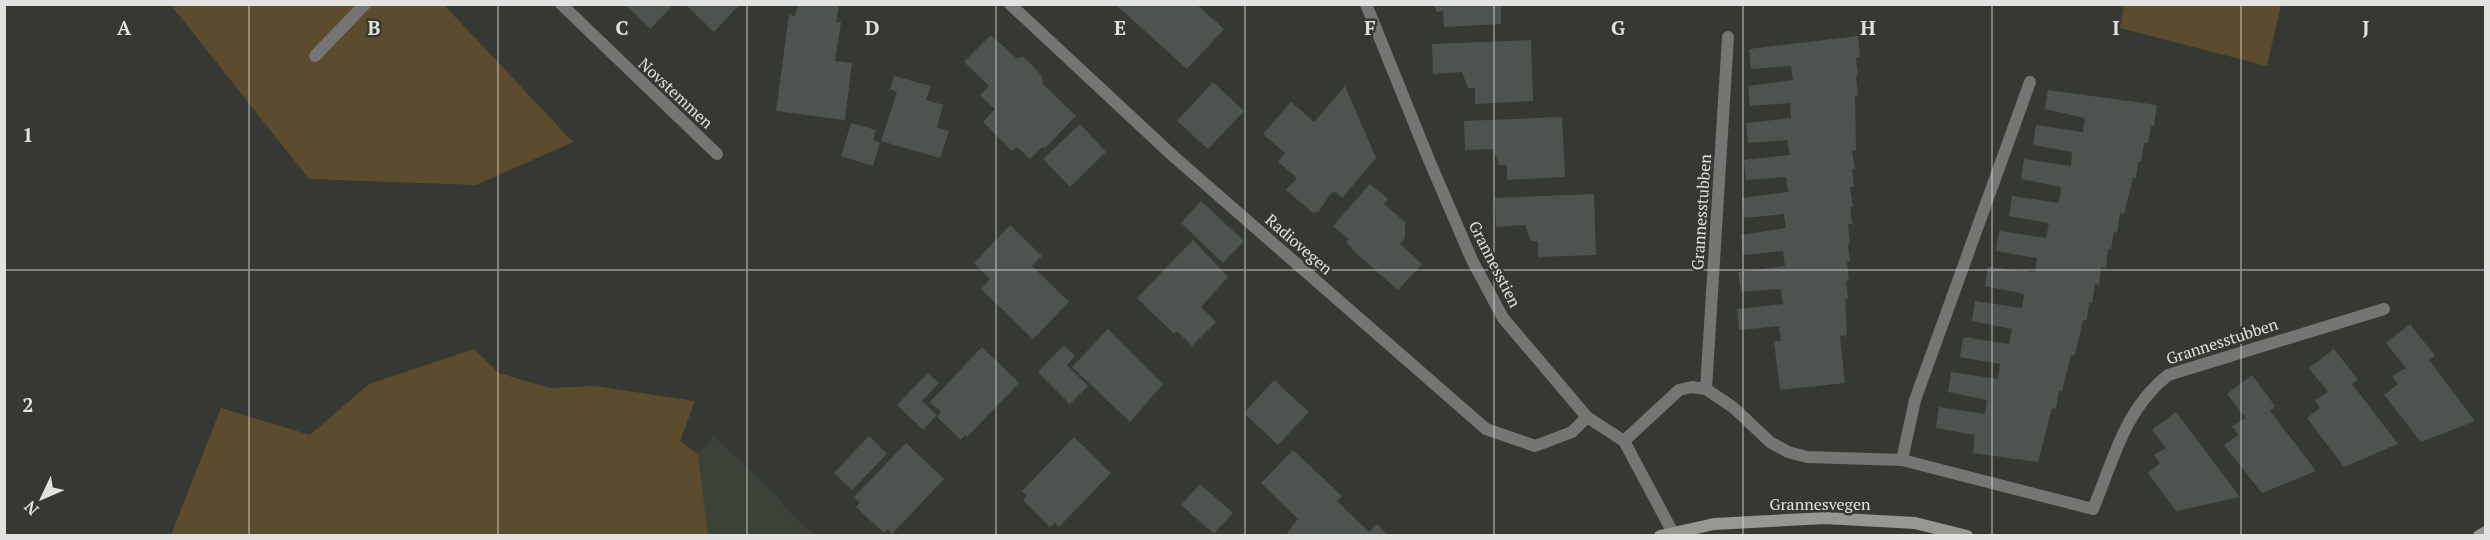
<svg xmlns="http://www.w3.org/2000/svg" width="2490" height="540" viewBox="0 0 2490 540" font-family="'PT Serif',serif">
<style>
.built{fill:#3c4238}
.green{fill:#5c4c2d}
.building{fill:#4e5350}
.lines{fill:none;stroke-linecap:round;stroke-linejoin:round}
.lane{stroke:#757573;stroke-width:12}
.street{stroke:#757573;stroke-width:12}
.secondary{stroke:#979794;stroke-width:12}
.grid{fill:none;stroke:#e2e3e1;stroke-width:1.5;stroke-opacity:0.55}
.labels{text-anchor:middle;stroke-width:5;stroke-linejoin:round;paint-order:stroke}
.street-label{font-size:16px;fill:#e2e3e1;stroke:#363834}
.grid-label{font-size:20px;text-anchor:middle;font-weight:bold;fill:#e2e3e1;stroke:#363834;stroke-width:5;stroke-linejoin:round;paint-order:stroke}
</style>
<rect width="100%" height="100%" fill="#363834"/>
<path class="built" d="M714 436 777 496 787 510 814 535H708L698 454Z"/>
<path class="green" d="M171 5H444L573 142 476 185 309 179Z
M2124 5V4L2281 5 2267 66 2120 28Z
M474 349 499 373 550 388 594 386 695 401 680 441 698 454 708 535H171L221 408 310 435 369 384Z"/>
<path class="building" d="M625 4H674L650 29Z
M685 4H740L714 32Z
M798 4H839L836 22H841L835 61 852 63 845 120 776 111 789 15 795 16Z
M1115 4H1196L1224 29 1187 69Z
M1434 4H1501V24L1444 27 1443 11 1437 12Z
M991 35 1016 58 1024 57 1042 76 1043 84 1076 116 1045 148 1042 147 1030 159 1017 147 1012 151 983 122 995 109 980 95 989 86 964 62Z
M1858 36 1860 57 1856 58 1858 75 1856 76 1858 95 1855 96 1856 150H1852L1855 169H1852L1854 187H1850L1853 207H1850L1852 224H1848L1850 243 1848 244 1850 261 1847 262 1849 281H1846L1848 299H1845L1847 335 1840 336 1845 383 1780 390 1774 341H1781L1779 326 1739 330 1737 309 1783 304 1781 289 1741 292 1738 272 1785 266 1783 251 1743 255 1741 235 1786 228 1784 214 1744 218 1742 198 1788 192 1786 177 1746 180 1744 160 1790 155 1787 140 1748 143 1746 123 1791 118 1790 103 1750 106 1748 86 1793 80 1791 66 1751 69 1749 49Z
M1531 40 1533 101 1475 104V88H1468L1462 72 1433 74 1432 44Z
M894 76 931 86 926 100 943 105 937 127 949 131 940 158 881 141 897 92 890 89Z
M1213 82 1244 111 1208 149 1177 121Z
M1345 86 1376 158 1342 198 1335 192 1331 193 1318 212 1313 213 1286 190 1297 178 1278 162 1285 153 1263 134 1291 102 1314 122Z
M2048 90 2157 105 2154 126H2151L2148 143H2144L2141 162H2138L2136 178H2133L2124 214 2120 213 2117 233 2114 232 2111 249H2108L2106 268 2101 267 2099 285 2095 284 2092 303H2089L2087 320H2083L2075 355H2071L2062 391H2059L2056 409 2052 408 2038 462 1973 453 1975 435 1936 428 1939 407 1985 414 1987 400 1948 392 1951 372 1998 379 2000 364 1960 357 1963 337 2009 344 2012 329 1972 321 1975 301 2022 308 2024 294 1985 286 1988 267 2035 272 2037 258 1996 251 1999 231 2046 238 2049 223 2009 216 2012 196 2059 203 2061 187 2021 179 2024 159 2071 166 2072 152 2033 145 2036 125 2083 132 2085 118 2045 109Z
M1562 117 1565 177 1507 180V165H1499L1493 149 1465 150 1464 121Z
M851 123 876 130 873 140 880 143 873 166 841 156Z
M1080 124 1106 152 1070 187 1043 159Z
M1370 184 1388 199 1384 204 1405 222V238L1400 244 1422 264 1398 290 1355 252 1346 242 1349 239 1333 226Z
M1594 194 1596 255 1538 257V241H1531L1525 225 1496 227 1495 198Z
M1201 201 1244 241 1223 263 1181 223Z
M1010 225 1042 256 1032 266 1069 302 1033 339 981 289 990 279 974 263Z
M1193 240 1228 277 1201 307 1216 322 1192 346 1177 331 1174 334 1137 298Z
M2410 324 2435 356 2429 360 2475 421 2421 442 2384 395 2398 384 2392 376 2406 368 2386 343Z
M1108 329 1163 384 1130 422 1072 367Z
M1064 345 1075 356 1067 365 1088 386 1070 404 1038 372Z
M982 347 1019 383 967 437 965 435 961 440 937 417 941 412 930 402Z
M2334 349 2358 380 2352 384 2398 444 2344 467 2307 418 2320 408 2315 400 2328 392 2309 368Z
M928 373 939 383 922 401 937 415 923 430 897 405Z
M2252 375 2275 406 2270 411 2316 471 2262 493 2224 445 2238 435 2232 426 2246 418 2227 394Z
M1274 380 1309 412 1278 445 1244 413Z
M2176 412 2195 437 2240 497 2176 511 2148 473 2160 463 2154 455 2166 448 2152 430Z
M869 436 887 454 852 490 834 473Z
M1074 437 1111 473 1059 527 1055 522 1050 527 1023 500 1027 496 1022 491Z
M906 443 944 479 892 534 888 529 884 533 856 507 860 503 854 497Z
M1293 450 1342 496 1337 501 1369 532 1377 524 1388 536H1285L1298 519 1261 483Z
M1200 484 1233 513 1214 534 1181 505Z"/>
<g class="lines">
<path class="lane" d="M315 56 365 4"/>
<path class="street" d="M561 4 717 154
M1010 4 1172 155 1486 429 1535 446 1572 432 1587 417
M1366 4 1429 160 1472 260 1503 318 1587 417 1624 441 1672 531
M1706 389 1728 37
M1624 441 1679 390 1692 387 1706 389 1734 408 1770 442 1788 452 1807 457 1902 460 2093 509C2114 459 2124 410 2168 375L2384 309
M1902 460 1915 400 2030 82"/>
<path class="secondary" d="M1660 536 1714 524 1825 518 1915 523 1967 536
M2479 536 2486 532"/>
</g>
<path class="grid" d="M249 4V536M498 4V536M747 4V536M996 4V536M1245 4V536M1494 4V536M1743 4V536M1992 4V536M2241 4V536M4 270H2486"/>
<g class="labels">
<g class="street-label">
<text transform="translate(676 93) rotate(43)" y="6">Novstemmen</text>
<text transform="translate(1701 212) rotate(-86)" y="6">Grannesstubben</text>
<text transform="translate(1299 244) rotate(41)" y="6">Radiovegen</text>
<text transform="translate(1495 264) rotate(63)" y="6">Grannesstien</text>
<text transform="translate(2222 341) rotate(-18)" y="6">Grannesstubben</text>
<text x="1820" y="510">Grannesvegen</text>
</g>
</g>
<g class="grid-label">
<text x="124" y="35">A</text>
<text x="374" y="35">B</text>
<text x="622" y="35">C</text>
<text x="872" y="35">D</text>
<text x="1120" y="35">E</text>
<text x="1370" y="35">F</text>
<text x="1618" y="35">G</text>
<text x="1868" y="35">H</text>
<text x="2116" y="35">I</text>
<text x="2366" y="35">J</text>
<text x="28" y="142">1</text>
<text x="28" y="412">2</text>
</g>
<rect width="2490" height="540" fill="none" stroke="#e2e3e1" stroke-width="12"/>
<g transform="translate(42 498) rotate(226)" stroke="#363834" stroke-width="4.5" paint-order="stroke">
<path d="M0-4.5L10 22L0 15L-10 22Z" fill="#e2e3e1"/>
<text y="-9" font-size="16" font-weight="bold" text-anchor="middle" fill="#e2e3e1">N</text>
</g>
</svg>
